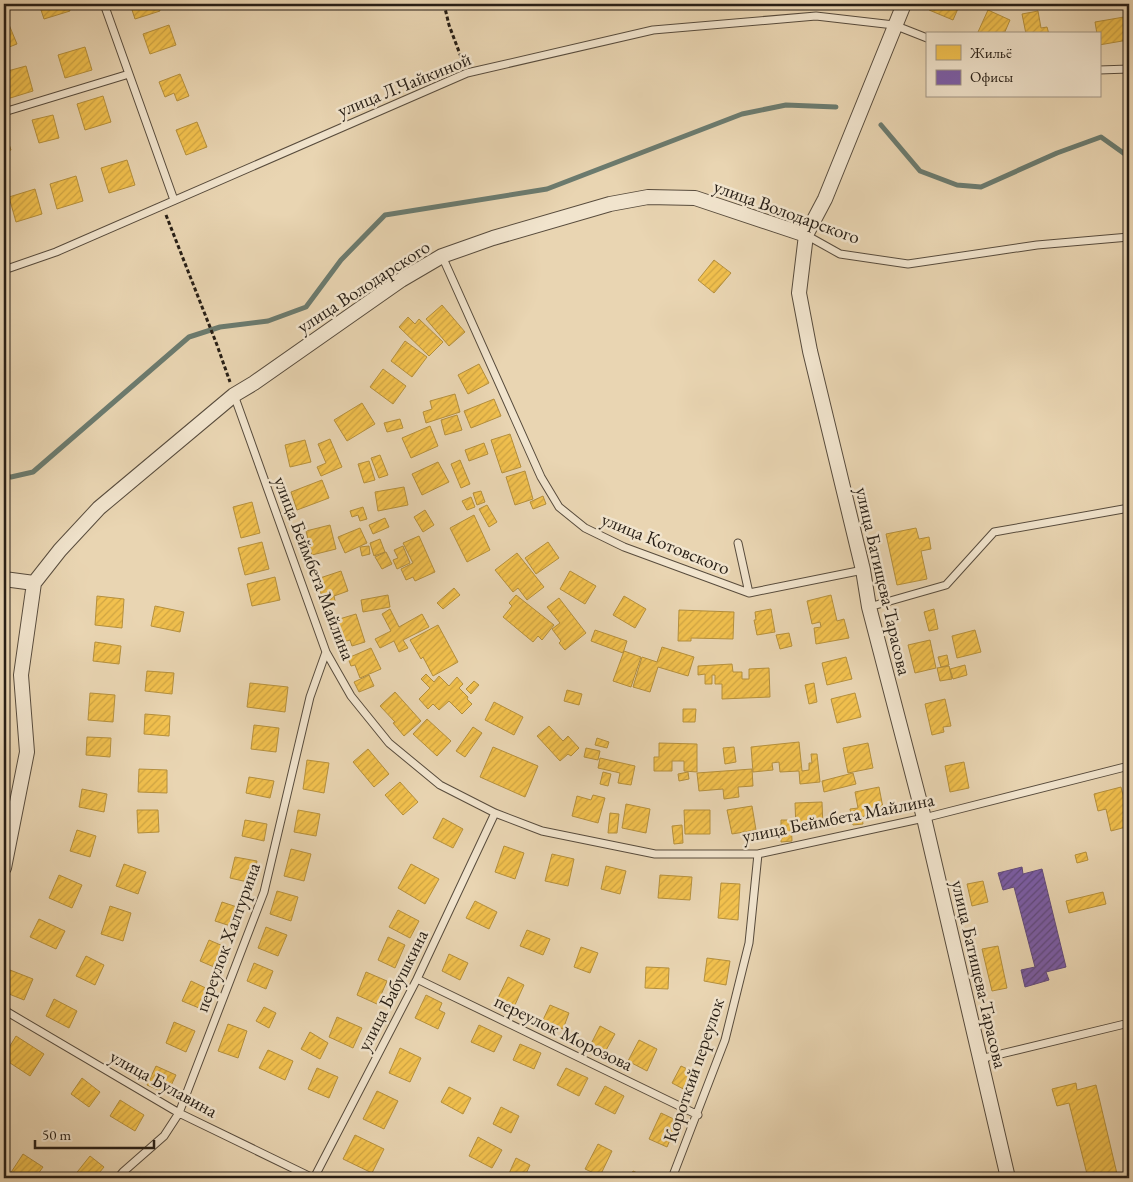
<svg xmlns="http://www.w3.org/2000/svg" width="1133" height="1182" viewBox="0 0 1133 1182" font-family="'EB Garamond',serif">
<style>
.homes{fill:url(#homes-hatch);stroke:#b5903d}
.offices{fill:url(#offices-hatch);stroke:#624b7c}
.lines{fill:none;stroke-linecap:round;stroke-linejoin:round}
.stream{stroke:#6b7b6f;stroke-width:5}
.service-casing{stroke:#584c3d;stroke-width:9}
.minor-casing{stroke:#584c3d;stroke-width:16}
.path{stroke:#281f16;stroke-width:3;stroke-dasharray:4 2.5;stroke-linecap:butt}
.service{stroke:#f1e4cd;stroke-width:7}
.minor{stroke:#f1e4cd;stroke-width:14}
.labels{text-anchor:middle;stroke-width:5;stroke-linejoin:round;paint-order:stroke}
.street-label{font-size:19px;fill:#281f16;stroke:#f1e4cd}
</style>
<defs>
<pattern id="homes-hatch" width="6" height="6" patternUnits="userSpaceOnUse" patternTransform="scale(1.25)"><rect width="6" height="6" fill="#f2c14e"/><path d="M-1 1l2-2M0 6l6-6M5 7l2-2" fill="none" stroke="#d0a543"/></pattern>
<pattern id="offices-hatch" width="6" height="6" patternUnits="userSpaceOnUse" patternTransform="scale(1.25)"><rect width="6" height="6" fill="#7b5ea7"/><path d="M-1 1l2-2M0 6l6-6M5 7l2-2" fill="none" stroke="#5f497f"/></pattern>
</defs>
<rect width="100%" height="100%" fill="#e9d5b2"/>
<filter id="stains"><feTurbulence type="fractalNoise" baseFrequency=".004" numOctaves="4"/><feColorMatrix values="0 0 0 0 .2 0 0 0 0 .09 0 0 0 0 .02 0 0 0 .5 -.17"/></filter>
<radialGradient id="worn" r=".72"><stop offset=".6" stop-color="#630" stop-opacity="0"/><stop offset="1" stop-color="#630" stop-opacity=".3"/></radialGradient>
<path class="homes" d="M39 4H68L70 11 44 19Z
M130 4H158L160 11 135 19Z
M932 4H960L953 20 929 10Z
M988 10 1010 20 1004 34H983L978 32Z
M1038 11 1041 28 1047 27 1049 34H1026L1022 14Z
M5 15 17 44 4 49V16Z
M1124 17 1128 40 1099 45V34H1097L1095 22Z
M169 25 176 45 150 54 143 34Z
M85 47 92 70 65 78 58 55Z
M26 66 33 91 7 99 4 87V72Z
M180 74 189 96 177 101 174 93 165 97 159 82Z
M103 96 111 122 85 130 77 104Z
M53 115 59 138 39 143 32 120Z
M197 122 207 147 186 155 176 130Z
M4 129 11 150 4 152Z
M127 160 135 185 109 193 101 168Z
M76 176 83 201 57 209 50 184Z
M35 189 42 214 16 222 9 197Z
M714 260 731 273 714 293 698 280Z
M442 305 465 332 449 346 426 319Z
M408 317 415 324 419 319 443 342 429 356 399 327Z
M405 341 427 357 412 377 391 361Z
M479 364 489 383 468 394 458 375Z
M383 369 406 386 393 404 370 387Z
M455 394 460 412 426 423 423 412 432 409 430 401Z
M494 399 501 416 471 428 464 411Z
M362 403 375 424 347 441 334 420Z
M457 415 462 430 445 435 441 420Z
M400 419 403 428 387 432 384 423Z
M430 426 438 446 411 458 402 438Z
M510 434 521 467 502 473 491 440Z
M330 439 342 467 321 476 317 467 326 463 318 444Z
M305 440 311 462 290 467 285 445Z
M484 443 488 454 469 461 465 450Z
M380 455 388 475 379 478 371 458Z
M460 460 470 484 461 488 451 464Z
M369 461 375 480 364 483 358 464Z
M438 462 449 482 422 495 412 474Z
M525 471 533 499 515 505 506 477Z
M322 480 329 498 297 510 291 492Z
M404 487 408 505 378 511 375 492Z
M481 491 485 502 477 505 473 493Z
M543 496 546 504 533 509 530 502Z
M471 497 475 507 467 510 462 501Z
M252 502 260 533 241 538 233 507Z
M487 505 497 522 489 527 479 509Z
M363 507 367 519 360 521 358 515 352 517 350 511Z
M425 510 434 525 423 532 414 517Z
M474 515 490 550 467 562 450 528Z
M385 518 389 527 373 534 369 525Z
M330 525 336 549 312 555 306 531Z
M360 528 367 543 345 553 338 537Z
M916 528 919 539 929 537 931 549 921 551 927 579 897 585 886 534Z
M419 536 435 572 415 581 413 577 406 580 401 569 413 563 403 543Z
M380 539 385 552 374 556 370 543Z
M262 542 269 569 245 575 238 548Z
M548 542 559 558 536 574 525 558Z
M369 546 370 554 362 556 360 547Z
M403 546 410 563 397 569 393 560 398 558 394 550Z
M386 552 392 564 382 569 375 557Z
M517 553 544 587 527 600 518 588 513 592 495 570Z
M341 571 348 591 334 596 336 605 322 609 318 598 322 597 317 579Z
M570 571 596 586 585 604 560 589Z
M275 577 280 600 252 606 247 584Z
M454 588 460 595 443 609 437 603Z
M388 595 390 607 363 612 361 600Z
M516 595 554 625 542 640 538 636 533 642 503 617 512 606 509 603Z
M831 595 837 621 844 619 849 638 816 644 814 628 821 627 820 622 812 624 807 601Z
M97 596 124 599 122 628 95 625Z
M624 596 646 609 635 628 613 615Z
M559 598 586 633 565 650 559 643 561 641 552 629 560 623 547 607Z
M155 606 184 612 180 632 151 626Z
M390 609 399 627 422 614 429 627 403 640 408 648 399 652 394 641 380 648 375 639 391 631 382 614Z
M771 609 775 632 757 635 754 620H756L755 612Z
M934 609 938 629 929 631 924 612Z
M679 610 734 612 733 639 691 638V641H678Z
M356 614 365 642 352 646 350 640 343 642 336 620Z
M438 625 458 662 433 676 423 657 421 659 410 640Z
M595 630 627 641 623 653 591 641Z
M975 630 981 652 957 658 952 636Z
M789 633 792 646 780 649 776 635Z
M930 640 936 668 915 673 908 645Z
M95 642 121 646 119 664 93 661Z
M662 647 694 657 688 676 658 667 650 692 633 687 642 657 657 662Z
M371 648 381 669 360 678 355 665 351 666 348 658Z
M624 651 641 657 631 687 613 681Z
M947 655 949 665 941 667 938 657Z
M846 657 852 679 827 685 822 663Z
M732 664 733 672H742V679H749V669L769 668 770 697 722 699V684H715V675H712V684H705V674L698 675V666Z
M965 665 967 675 953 679 950 669Z
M949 666 952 679 940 681 937 668Z
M147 671 174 673 172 694 145 691Z
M426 674 434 682 439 676 449 686 457 677 463 684 459 688 468 697 467 699 472 704 462 714 449 701 439 710 433 704 428 709 419 699 430 688 421 679Z
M369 675 374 686 359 692 354 682Z
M474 681 479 685 471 694 466 689Z
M250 683 288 687 285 712 247 707Z
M814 683 817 702 809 704 805 685Z
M567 690 582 694 579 705 564 701Z
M395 692 421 721 404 736 393 723 395 722 380 706Z
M90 693 115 695 113 722 88 720Z
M855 693 861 717 837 723 831 699Z
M945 699 951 726 943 727 944 732 932 735 925 704Z
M494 702 523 717 514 735 485 720Z
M683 709H696L695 722H683Z
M145 714 170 716 169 736 144 734Z
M427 719 451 741 437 756 413 734Z
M254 725 279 728 276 752 251 749Z
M549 726 563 741 568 736 579 748 571 756 568 754 560 761 537 736Z
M473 727 482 733 465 757 456 751Z
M87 737 111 738 110 757 86 755Z
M597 738 609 742 607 748 595 745Z
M799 742 802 771 809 770V763H812L811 754H817L820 782 800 784 799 771 780 772 779 762 772 763 773 770 753 772 751 747Z
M659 743 697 744V772L684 771V761H672V771H654V757H659Z
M868 743 873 768 848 773 843 748Z
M493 747 538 766 525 797 480 777Z
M734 747 736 762 725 764 723 748Z
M586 748 600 751 598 760 584 757Z
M368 749 389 774 374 787 353 762Z
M600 758 635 766 631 785 618 783 620 773 598 768Z
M307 760 329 763 324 793 303 789Z
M964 762 969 788 950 792 945 766Z
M139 769 167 770V793L138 792Z
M752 769 753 786 738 787 739 797 724 799 723 789 699 791 697 773Z
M603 772 611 774 608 786 600 784Z
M688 772 689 779 679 781 678 774Z
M853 773 856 784 824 792 822 781Z
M249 777 274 781 270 798 246 793Z
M400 782 418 802 403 815 385 795Z
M879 787 884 813 862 817 863 824 853 825 850 809 858 808 855 792Z
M1121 787 1128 816 1123 817 1126 827 1111 831 1106 809 1098 811 1094 794Z
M82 789 107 794 104 812 79 807Z
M593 795 605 798 598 823 572 816 577 796 591 800Z
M822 802 823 828 796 829 795 803Z
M626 804 650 809 646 833 622 828Z
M752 806 756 830 732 834 727 810Z
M137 810H158L159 832 138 833Z
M298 810 320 814 316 836 294 832Z
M684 810H710V834H685Z
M610 813 619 814 617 833H608Z
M443 818 463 829 453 848 433 838Z
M245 820 267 824 264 841 242 836Z
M781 820H791L792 841 781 842Z
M682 825 683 843 674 844 672 826Z
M77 830 96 836 90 857 70 851Z
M504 846 524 853 515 879 495 872Z
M291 849 311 854 304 881 284 876Z
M1086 852 1088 860 1077 863 1075 855Z
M552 854 574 859 568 886 545 881Z
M235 857 257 861 252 883 230 878Z
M124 864 146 872 138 894 116 886Z
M411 864 439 879 425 904 398 888Z
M606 866 626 871 620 894 601 889Z
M59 875 82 885 72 908 49 898Z
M660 875 692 877 690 900 658 898Z
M983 881 988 902 972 906 967 884Z
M721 883 740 884 738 920 718 918Z
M277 891 298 897 291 921 270 914Z
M1103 892 1106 904 1069 913 1066 901Z
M475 901 497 912 489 929 466 918Z
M222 902 243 909 237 928 215 921Z
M110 906 131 913 123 941 101 934Z
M398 910 419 921 410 938 389 927Z
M39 919 65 931 56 949 30 937Z
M266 927 287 935 278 956 258 948Z
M527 930 550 939 543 955 520 946Z
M388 937 405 945 395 968 378 960Z
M209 940 230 949 221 970 200 961Z
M998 946 1007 988 992 991 982 949Z
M581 947 598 953 590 973 574 967Z
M449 954 468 963 460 980 442 971Z
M86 956 104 965 95 985 76 976Z
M707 958 730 961 726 985 704 981Z
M254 963 273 971 266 989 247 981Z
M646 967 669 968 668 989 645 988Z
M10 970 33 979 24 1000 4 992V986Z
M366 972 387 981 377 1004 357 995Z
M508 977 524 985 514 1007 497 1000Z
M191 981 212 991 204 1010 182 1001Z
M426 995 442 1003 439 1010 445 1013 438 1029 415 1018Z
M54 999 77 1011 69 1028 46 1016Z
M550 1005 569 1013 563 1029 543 1020Z
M264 1007 276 1013 269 1028 256 1021Z
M337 1017 362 1028 353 1048 329 1037Z
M174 1022 195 1031 186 1052 166 1043Z
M228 1024 247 1031 238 1058 218 1051Z
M479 1025 502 1036 494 1052 471 1042Z
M600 1026 615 1034 605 1052 591 1044Z
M310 1032 328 1043 320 1059 301 1049Z
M16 1036 44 1054 30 1076 4 1059V1056Z
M639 1040 657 1049 647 1071 628 1061Z
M520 1044 541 1053 534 1069 513 1060Z
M400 1048 421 1058 410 1082 389 1073Z
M268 1050 293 1061 285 1080 259 1068Z
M156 1066 176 1075 167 1094 147 1085Z
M681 1066 700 1075 691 1093 672 1083Z
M317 1068 338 1077 329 1098 308 1089Z
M566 1068 588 1078 579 1096 557 1085Z
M82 1078 100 1092 89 1107 71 1094Z
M1076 1083 1077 1090 1096 1085 1118 1178H1088L1069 1103 1057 1106 1052 1089Z
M605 1086 624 1096 615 1114 595 1104Z
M449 1087 471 1098 463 1114 441 1102Z
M377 1091 398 1101 384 1129 363 1119Z
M120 1100 144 1115 135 1131 110 1116Z
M501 1107 519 1116 511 1133 493 1124Z
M661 1113 678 1121 667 1147 649 1139Z
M355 1135 384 1149 372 1173 343 1159Z
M478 1137 502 1150 492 1168 469 1156Z
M598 1144 612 1151 600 1176 585 1169Z
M23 1154 43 1167 35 1178H9L8 1177Z
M90 1156 104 1167 95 1178H77L74 1176Z
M516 1158 530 1165 524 1178H507Z
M633 1171 648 1178H630Z"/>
<path class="offices" d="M1022 867 1023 874 1042 869 1066 967 1046 972 1049 980 1025 987 1021 970 1035 967 1014 887 1003 890 998 873Z"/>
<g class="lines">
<path class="stream" d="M881 125 920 171 957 185 981 187 1057 153 1101 137 1129 157
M4 476 11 477 33 472 189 337 220 327 268 321 306 307 341 260 385 215 547 189 742 114 786 105 836 107"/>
<defs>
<path id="service" d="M104 4 174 200
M1099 70 1129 69
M4 112 129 74
M806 235 840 254 908 264 1037 245 1129 237
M442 256 541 477 559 507 585 528 624 547 749 593 863 570
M4 270 56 252 467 73 653 30 816 16 894 25 927 38
M234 395 326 652 351 696 389 743 440 785 495 813 542 831 655 854H758L924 818 1129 766
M738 543 749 593
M869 607 946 585 994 532 1129 508
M417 979 698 1115
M4 1010 179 1113 313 1178
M980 1059 1129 1023
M118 1178 123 1172 164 1136 179 1113 264 892 310 697 326 652
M314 1178 417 979 495 813
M672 1178 725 1040 749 943 758 854"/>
<path id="minor" d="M904 4 825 199 806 235 799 293 810 351 863 570 869 607 924 818 1008 1178
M4 579 34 583
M4 868 27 752 21 675 34 583 60 550 99 508 234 395 254 383 401 280 442 256 493 238 610 204 648 197 695 198 806 235"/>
</defs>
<use href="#service" class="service-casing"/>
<use href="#minor" class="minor-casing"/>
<path class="path" d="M444 4 449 25 464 65
M166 215 217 345 230 382"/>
<use href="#service" class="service"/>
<use href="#minor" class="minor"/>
</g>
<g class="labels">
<g class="street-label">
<text transform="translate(404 84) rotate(-22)" y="7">улица Л.Чайкиной</text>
<text transform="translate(787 211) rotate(20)" y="7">улица Володарского</text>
<text transform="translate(363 286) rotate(-33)" y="7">улица Володарского</text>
<text transform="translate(666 543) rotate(22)" y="7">улица Котовского</text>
<text transform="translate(315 568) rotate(69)" y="7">улица Беймбета Майлина</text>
<text transform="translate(884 581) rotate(77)" y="7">улица Батищева-Тарасова</text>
<text transform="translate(838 817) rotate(-11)" y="7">улица Беймбета Майлина</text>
<text transform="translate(227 937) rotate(-70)" y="7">переулок Халтурина</text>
<text transform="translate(980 974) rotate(77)" y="7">улица Батищева-Тарасова</text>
<text transform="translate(392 990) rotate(-63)" y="7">улица Бабушкина</text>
<text transform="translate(564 1032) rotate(26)" y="7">переулок Морозова</text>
<text transform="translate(693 1070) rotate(-71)" y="7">Короткий переулок</text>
<text transform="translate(164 1083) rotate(29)" y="7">улица Булавина</text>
</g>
</g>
<rect width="1133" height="1182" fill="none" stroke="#e9d5b2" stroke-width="20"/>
<rect x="5" y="5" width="1123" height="1172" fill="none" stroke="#281f16" stroke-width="2.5"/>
<rect x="10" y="10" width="1113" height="1162" fill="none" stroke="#281f16"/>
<rect x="926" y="32" width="175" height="65" fill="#f1e4cd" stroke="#a19584"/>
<rect x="936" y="45" width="25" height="15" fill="#f2c14e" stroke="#a19584"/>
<text x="970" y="58" font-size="15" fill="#281f16">Жильё</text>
<rect x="936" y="70" width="25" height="15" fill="#7b5ea7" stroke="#a19584"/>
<text x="970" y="82" font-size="15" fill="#281f16">Офисы</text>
<path d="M35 1140v8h119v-8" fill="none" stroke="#281f16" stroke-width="2.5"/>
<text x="42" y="1140" font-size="15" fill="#281f16" stroke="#f1e4cd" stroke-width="4" paint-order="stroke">50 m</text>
<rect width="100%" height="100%" filter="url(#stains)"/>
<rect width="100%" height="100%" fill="url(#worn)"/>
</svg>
